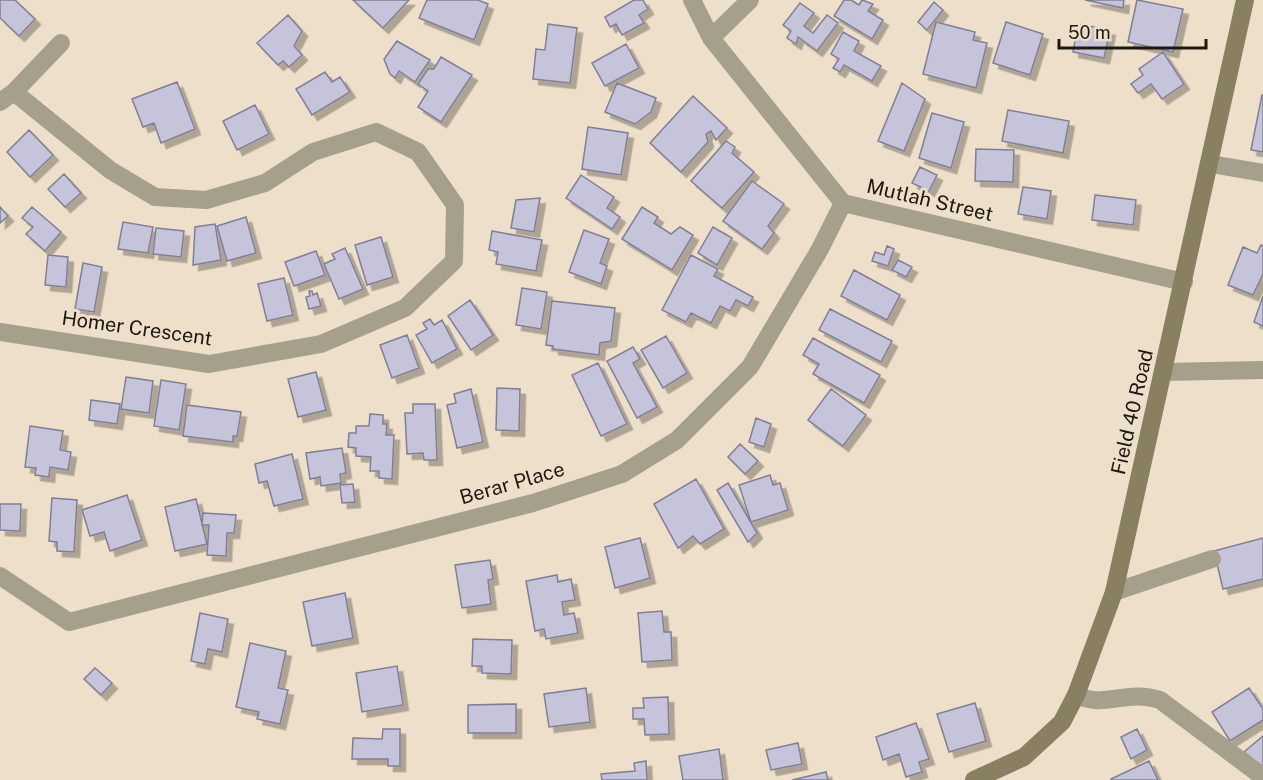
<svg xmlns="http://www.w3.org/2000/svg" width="1263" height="780" viewBox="0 0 1263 780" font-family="'Public Sans',sans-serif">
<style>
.building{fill:#c5c4db;stroke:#807f95;stroke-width:1.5;filter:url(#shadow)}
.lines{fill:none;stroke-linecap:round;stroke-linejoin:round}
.street{stroke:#a59f8b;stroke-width:18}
.secondary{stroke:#897f61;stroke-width:18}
.labels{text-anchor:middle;stroke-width:6;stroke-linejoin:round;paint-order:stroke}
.street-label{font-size:20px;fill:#1d1810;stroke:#eedfca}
</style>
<defs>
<filter id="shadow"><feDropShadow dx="5.5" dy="5.5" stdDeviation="0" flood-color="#0004"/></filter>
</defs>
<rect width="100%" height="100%" fill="#eedfca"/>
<path class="building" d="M0 0H15L35 19 19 36 0 18Z
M353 0H409L383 28Z
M427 0H478L488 4 474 40 419 18Z
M634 0H643L648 9 639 15 644 23 622 35 616 24 610 27 605 17Z
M844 0H851L859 5 862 0 873 4 868 11 883 20 872 39 834 16Z
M1085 0H1124L1123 8Z
M1137 0 1183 9 1173 52 1128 42Z
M934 2 943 10 927 30 918 22Z
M800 3 814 13 804 26 813 33 827 15 838 23 817 51 798 37 796 44 787 38 791 31 783 25Z
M288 15 302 31 294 46 302 55 289 67 283 61 278 65 257 43Z
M936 22 975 32 973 40 987 43 976 88 923 74Z
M1006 22 1043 34 1030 75 993 63Z
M548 24 577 28 570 83 533 79 536 49 545 50Z
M1078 24 1110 30 1104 58 1073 52Z
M843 32 859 41 854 51 881 66 872 81 844 65 840 72 833 68 839 59 831 54Z
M397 41 430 60 415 82 399 71 395 78 390 74 384 59Z
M626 44 639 68 605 86 592 63Z
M1163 52 1184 84 1162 99 1151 84 1138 93 1131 84 1143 75 1139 69Z
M441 57 472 75 441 122 418 107 428 91 418 84 428 69H434Z
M325 72 332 82 340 77 350 92 312 115 296 89Z
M177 82 195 129 161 143 154 123 143 127 132 99Z
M617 83 656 98 651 112 635 124 605 112Z
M902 83 925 99 904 151 878 141Z
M1262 95H1263V152L1251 150Z
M693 96 727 128 716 140 711 131 706 134 708 142 681 172 650 143Z
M255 105 269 134 237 150 223 121Z
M1008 110 1069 121 1063 153 1002 141Z
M932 113 964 122 951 168 919 158Z
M588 127 628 133 621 175 582 169Z
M29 130 53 155 30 177 7 152Z
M726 141 735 147 732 153 754 172 722 208 691 181Z
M976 149 1014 150 1013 182 975 181Z
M920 167 937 175 929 191 912 183Z
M64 174 81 193 65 207 48 189Z
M581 175 614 197 607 208 620 217 612 229 566 198Z
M752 181 784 204 768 226 774 233 762 249 723 221Z
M1023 187 1051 191 1047 219 1018 214Z
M1095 195 1136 200 1133 225 1092 220Z
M540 198 534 232 511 228 516 200Z
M0 207 8 216 0 223Z
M32 207 61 232 45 251 26 234 33 227 22 218Z
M642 207 658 217 654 223 671 234 680 227 693 235 672 270 622 239Z
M246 217 256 253 227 261 217 226Z
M123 222 153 227 148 253 118 249Z
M215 224 221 260 193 265 195 227Z
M713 227 732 238 717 265 698 253Z
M156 228 184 231 181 257 153 254Z
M584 230 609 239 600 263 607 266 601 284 569 272Z
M492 231 542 240 536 271 496 264 498 252 489 250Z
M381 237 393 277 367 285 355 245Z
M1261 245 1263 246V274L1253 295 1228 285 1243 247 1257 253Z
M887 246 894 249 888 266 872 261 875 252 884 255Z
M345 248 363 289 339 299 324 264 335 259 332 254Z
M316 251 325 275 294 286 285 262Z
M48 255 68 257 66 287 45 285Z
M691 255 718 269 714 276 753 297 748 306 736 300 730 311 720 306 711 323 691 313 686 322 662 310Z
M898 260 912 267 906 277 892 270Z
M83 263 102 267 94 312 75 309Z
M854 270 900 295 887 320 841 296Z
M284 278 293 315 267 321 258 284Z
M522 288 547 292 541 329 516 325Z
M309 291H312L313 295 317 293 321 306 309 309 306 297 310 296Z
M1263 296V326L1254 322Z
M470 300 493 335 471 350 448 316Z
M552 301 615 308 611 341 600 343 599 355 553 349V346L546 345Z
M830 309 892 341 881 362 819 330Z
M430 319 434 325 442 320 457 349 432 363 416 335 427 329 423 323Z
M407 335 419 368 392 378 380 345Z
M666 336 687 373 663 388 641 350Z
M813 338 880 375 864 403 813 374 819 364 803 355Z
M633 347 640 359 633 363 657 407 637 418 607 361Z
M598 363 627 424 601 436 572 375Z
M316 372 326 410 298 417 288 379Z
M126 377 153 381 149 413 121 409Z
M161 380 186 384 179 430 154 426Z
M497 388 520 389 519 431 496 430Z
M471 389 483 442 457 448 447 405 456 403 454 394Z
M831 389 866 415 843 446 808 420Z
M91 400 120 404 117 424 89 420Z
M413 404H435L437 460H424L423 453 407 454 405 413H413Z
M187 405 241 412 237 436H233V442L183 436Z
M370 414 383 415V424H387L386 435H394L392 479 379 478V471H370L371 457 356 456V448L348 447 349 433H356V426H369Z
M756 418 771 424 764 447 749 442Z
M30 426 63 431 60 450 71 452 68 470 50 467 49 477 35 475 36 468 25 467Z
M740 444 758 461 745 474 728 457Z
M342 448 346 473 340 474 341 483 321 486 320 477 310 479 306 453Z
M292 454 303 499 274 506 267 481 259 483 255 464Z
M770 475 773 485 780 483 788 510 751 522 739 485Z
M696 479 724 529 700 544 693 536 678 548 654 504Z
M728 483 757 533 748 542 717 490Z
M353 484 355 502 342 503 340 485Z
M127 495 142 540 110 551 104 532 90 536 82 510Z
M52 498 77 500 74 552 57 551V542L49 541Z
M196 499 207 544 175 551 165 507Z
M0 504H21L20 531 0 530Z
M203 513 236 515 234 533H227L226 556 207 555 209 525H202Z
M640 538 650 578 615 588 605 547Z
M1263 538V579L1223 589 1214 551Z
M490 560 493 579 488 580 491 604 462 608 455 565Z
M557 575 558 582 571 579 575 600 562 602 564 615 574 613 578 633 546 639 544 629 535 631 526 581Z
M345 593 353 638 312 646 303 602Z
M662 611 664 632H671L672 660 642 662 638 613Z
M200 613 228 619 222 652 208 649 205 664 191 661Z
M473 639 512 640 511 674 482 673V666H472Z
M250 643 286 651 278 688 288 690 280 724 257 719 259 712 236 707Z
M397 666 403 705 362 712 356 673Z
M95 668 112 683 101 695 84 679Z
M586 688 590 722 549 727 544 694Z
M1249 688 1263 709V720L1230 741 1212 712Z
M668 697 669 734 645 735 644 719H633V708H644L643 698Z
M975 703 986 741 949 752 937 714Z
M516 704V733H468V705Z
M916 723 929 759 919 762 922 772 906 777 899 754 883 760 876 737Z
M383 729H400V766H388V759H352L353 738 382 739Z
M1137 729 1147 750 1131 759 1121 737Z
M1263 736V767L1244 752Z
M798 743 802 764 771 770 766 750Z
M719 749 723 780H683L679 756Z
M646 761 647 780H602L601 774 635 771 634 763Z
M1149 761 1158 780H1111V779Z
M826 772 828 780H792Z"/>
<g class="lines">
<path class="street" d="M692 0 711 38 843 203 1184 282
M711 38 750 0
M0 102 14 92 61 43
M1211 164 1263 173
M0 332 209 364 321 344 405 308 454 261 455 205 418 152 376 132 313 152 265 183 206 200 155 197 110 170 14 92
M1164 372 1263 370
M0 576 69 622 533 503 622 474 677 440 750 367 820 249 843 203
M1114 592 1212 559
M1076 695C1105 709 1126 689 1160 700L1263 777"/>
<path class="secondary" d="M974 780 1024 757 1062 722 1076 695 1114 592 1245 0"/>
</g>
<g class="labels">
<g class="street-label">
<text transform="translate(930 200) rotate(13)" y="7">Mutlah Street</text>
<text transform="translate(137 328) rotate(8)" y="7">Homer Crescent</text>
<text transform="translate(1132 412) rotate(-77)" y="7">Field 40 Road</text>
<text transform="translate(512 483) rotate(-16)" y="7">Berar Place</text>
</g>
</g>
<path d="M1059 39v9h147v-9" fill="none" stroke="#1d1810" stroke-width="3"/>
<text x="1068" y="39" font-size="18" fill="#1d1810" stroke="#eedfca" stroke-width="4.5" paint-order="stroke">50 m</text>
</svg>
